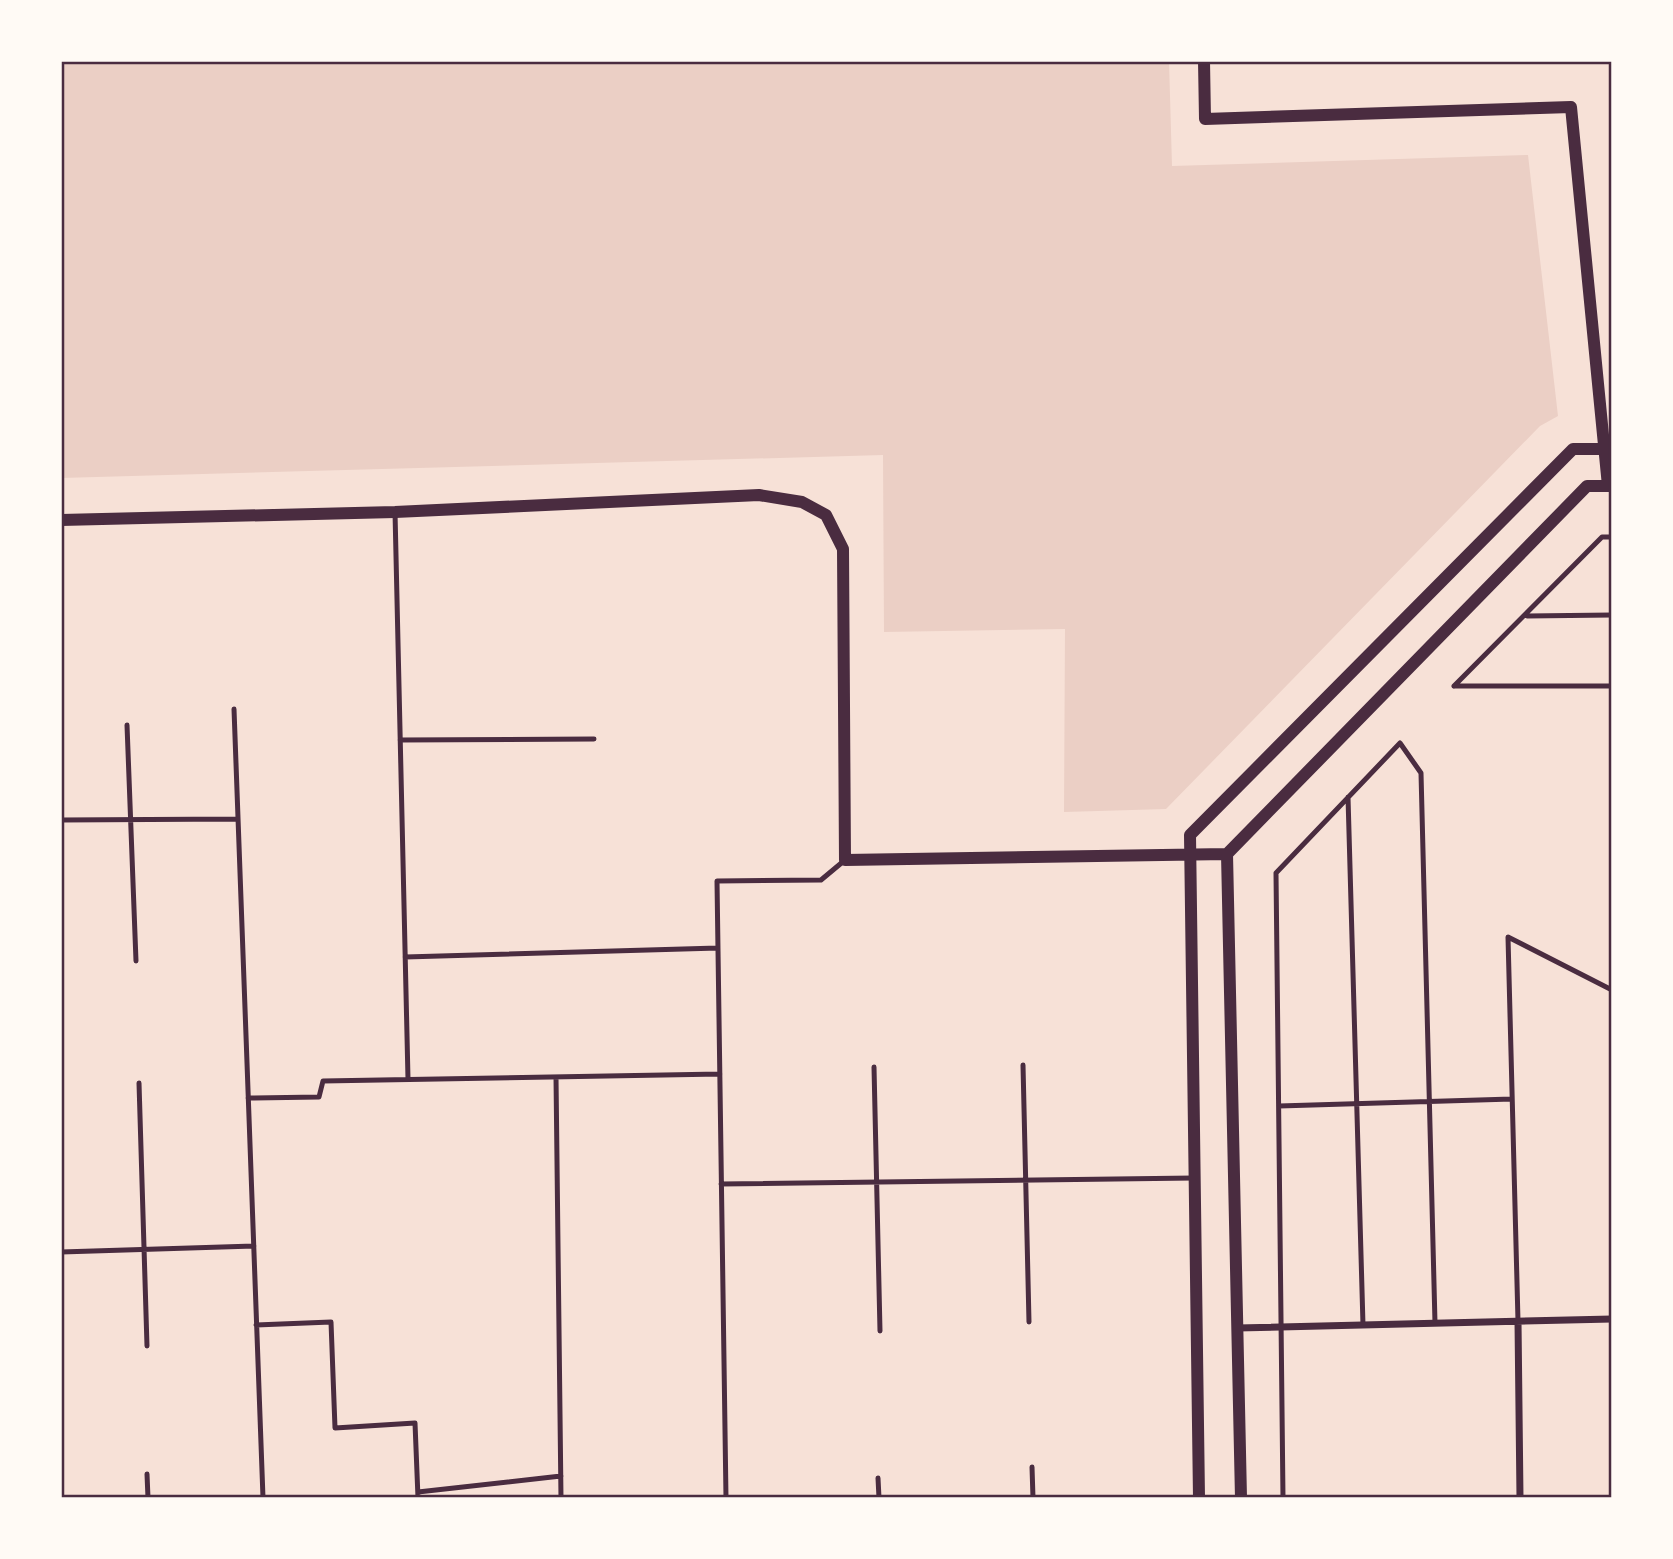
<svg xmlns="http://www.w3.org/2000/svg" width="1673" height="1559" viewBox="0 0 1673 1559" font-family="'Source Sans 3',sans-serif">
<style>
.green{fill:#ebcfc5}
.lines{fill:none;stroke-linecap:round;stroke-linejoin:round}
.service{stroke:#4a2c40;stroke-width:5}
.minor{stroke:#4a2c40;stroke-width:7}
.tertiary{stroke:#4a2c40;stroke-width:12}
.neatline{fill:none;stroke:#4a2c40;stroke-width:2.5}
</style>
<rect width="100%" height="100%" fill="#f7e1d7"/>
<path class="green" d="M61 61H1169L1172 166 1528 155 1558 416 1540 426 1166 809 1064 812 1065 629 884 632 883 455 61 478Z"/>
<g class="lines">
<path class="service" d="M395 512 408 1079
M1527 616 1612 615
M1454 686 1602 537H1612
M1454 686H1612
M234 709 263 1498
M127 725 136 961
M400 740 594 739
M1348 797 1363 1325
M61 820 238 819
M405 957 718 948
M1023 1065 1029 1322
M874 1067 880 1331
M556 1077 561 1498
M139 1083 147 1346
M248 1098 319 1097 323 1081 720 1074
M1279 1106 1512 1099
M721 1184 1194 1178
M61 1252 254 1246
M1518 1321 1508 937 1612 990
M256 1325 331 1322 335 1428 415 1423 418 1498
M1032 1467 1033 1498
M147 1474 148 1498
M878 1478 879 1498
M418 1492 561 1476
M726 1498 717 881 821 880 845 860
M1283 1498 1276 873 1400 743 1421 773 1435 1323"/>
<path class="minor" d="M1518 1321 1520 1498
M1237 1328 1612 1319"/>
<path class="tertiary" d="M1204 61 1205 119 1571 107 1608 486
M61 520 395 512 759 495 802 502 826 515 843 549 845 860 1227 854 1587 486H1612
M1227 854 1241 1498
M1199 1498 1190 835 1573 449H1612"/>
</g>
<rect width="1673" height="1559" fill="none" stroke="#fffaf5" stroke-width="126"/>
<rect x="63" y="63" width="1547" height="1433" class="neatline"/>
</svg>
